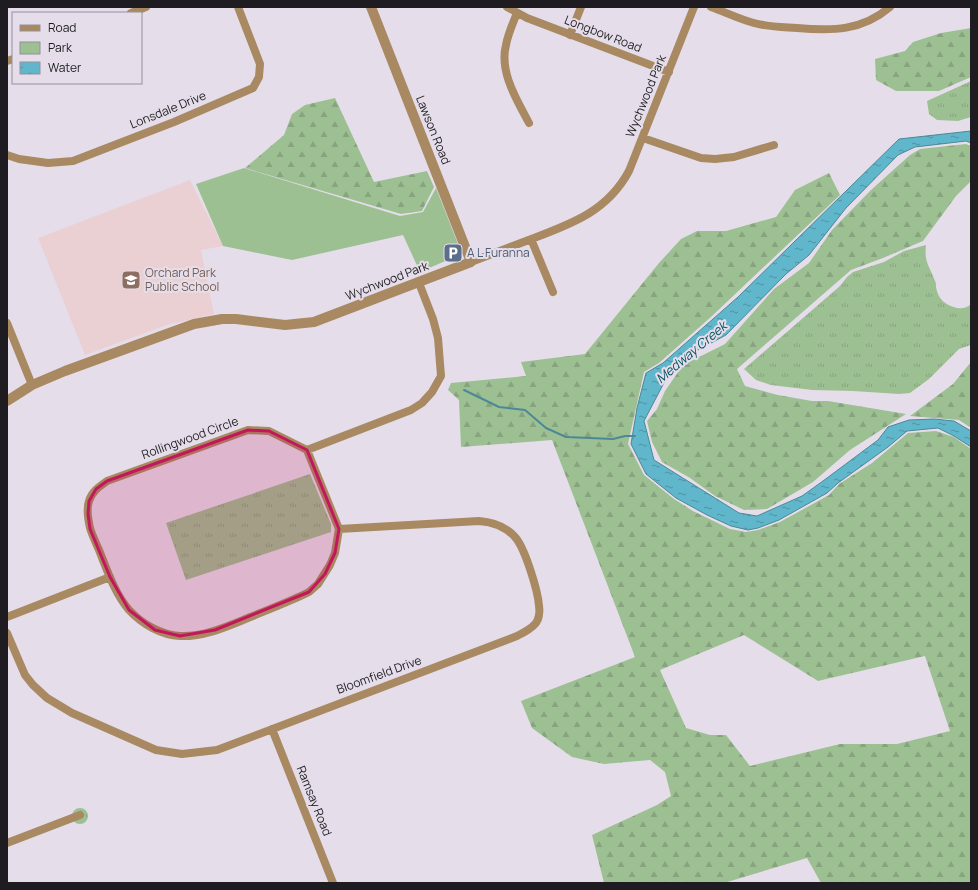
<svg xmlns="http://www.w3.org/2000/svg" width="978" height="890" viewBox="0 0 978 890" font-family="Manrope,sans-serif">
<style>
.education{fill:#ead0d2}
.grass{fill:url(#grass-tufts)}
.forest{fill:url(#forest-firs);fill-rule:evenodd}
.green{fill:#9dc093}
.water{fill:url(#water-ripples);stroke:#4c8897}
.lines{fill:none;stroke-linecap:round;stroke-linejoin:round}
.stream{stroke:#4c8897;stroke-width:2}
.minor{stroke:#a98962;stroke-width:8}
.tertiary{stroke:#a98962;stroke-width:10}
.marked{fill:#c2185b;fill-opacity:0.2;stroke:#c2185b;stroke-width:3;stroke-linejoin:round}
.labels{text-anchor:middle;stroke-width:4;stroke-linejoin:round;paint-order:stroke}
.street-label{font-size:12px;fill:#1e1c20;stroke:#e5deea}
.service-label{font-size:12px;fill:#4e5e75;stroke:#e5deea;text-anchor:start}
.education-label{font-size:12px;fill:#785e54;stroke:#e5deea;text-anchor:start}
.water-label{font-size:13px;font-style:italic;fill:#075463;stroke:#e5deea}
</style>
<defs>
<pattern id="grass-tufts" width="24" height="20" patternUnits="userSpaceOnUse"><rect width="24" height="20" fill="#9dc093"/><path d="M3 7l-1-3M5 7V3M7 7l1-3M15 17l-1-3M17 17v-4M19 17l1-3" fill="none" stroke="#87a47e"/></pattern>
<pattern id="forest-firs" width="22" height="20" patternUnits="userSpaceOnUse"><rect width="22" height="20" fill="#9dc093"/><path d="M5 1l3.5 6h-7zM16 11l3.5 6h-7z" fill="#87a47e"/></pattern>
<pattern id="water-ripples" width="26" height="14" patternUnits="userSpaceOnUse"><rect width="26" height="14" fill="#60b6ca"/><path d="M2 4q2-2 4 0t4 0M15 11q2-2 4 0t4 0" fill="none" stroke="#4f93a4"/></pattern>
</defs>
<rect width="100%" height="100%" fill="#e5deea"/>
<path class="education" d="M190 180 223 246 201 250 214 314 167 325 85 355 38 238Z"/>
<path class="grass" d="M971 81V117L958 121 937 120 929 114 927 101Z
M926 245C924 262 929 265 935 281 936 282 936 285 936 287 938 299 945 305 957 308 962 309 967 308 971 304V345L959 349 929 379 910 393 899 394 853 391 812 390 771 385 756 380 744 369 840 286 847 277 853 272 884 262 904 251Z
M310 474 331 524V532L186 580 166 523Z
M72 816a8 8 0 1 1 16 0a8 8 0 1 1-16 0Z"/>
<path class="forest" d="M971 28V77L939 91H896L876 80 875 59 905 51 913 42 941 33Z
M335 98 374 182 427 171 434 187 422 211 401 214 245 168 284 135 292 114 305 105Z
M966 144 971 146V181L956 196 923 241 883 258 851 270 737 369 745 386 778 395 812 401H828L906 414 850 450 813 482 796 492 767 509 744 510 715 496 690 478 662 462 652 442 647 421 657 409 665 391 683 365 725 344 774 289 809 263 832 230 871 190 910 155 920 149Z
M829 173 840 195 712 316 659 363 644 372 628 444 644 475 674 499 693 511 730 529 746 532 758 530 780 522 829 495 839 484 872 463 908 433 936 431 954 437 971 449V883H821L807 858 724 883H604L592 835 657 805 671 796 665 772 650 760 604 764 572 757 532 728 521 701 635 657 552 440 461 447 459 400 448 390 451 383 526 376 521 362 585 354 659 263 681 239 697 231H726L776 217 795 190ZM744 635 818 681 925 656 950 731 897 744H840L750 766 726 735H710L686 728 660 670Z
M971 362V428L959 420 910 416 953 384Z"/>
<path class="green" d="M244 168 400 216 423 212 436 188 462 254 459 256 454 246 446 248 450 259 420 272 403 235 292 260 223 246 196 184Z"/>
<path class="water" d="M971 131V143L966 141 915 147 898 155 846 208 809 255 786 274 726 335 698 350 667 377 644 421 654 460 739 513 757 516 802 496 823 481 878 440 888 427 909 420 934 419 954 421 971 431V447L954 436 938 428 907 431 888 447 838 483 827 493 779 520 758 528 748 530 731 526 707 515 676 498 646 474 631 444 637 408 646 373 663 363 738 297 899 139Z"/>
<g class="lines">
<path class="stream" d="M464 390 499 407 525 410 546 428 566 437 613 439 625 436H635"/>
<path class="minor" d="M507 7 527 18 669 72
M711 7C725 12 739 19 754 23 768 27 782 27 797 28 832 31 862 31 890 7
M131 13 146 7
M517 13C513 23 508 34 506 45 499 72 517 100 529 123
M570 35 581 7
M7 61 13 59
M643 138 701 158 715 159 734 157 774 145
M7 155 19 159 48 163 73 161 174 122 253 88 259 77 260 64 238 7
M531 239 553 292
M471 262C492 254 513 246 534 238 574 223 608 210 629 171L694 7
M7 323 32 385
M248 430 269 431 307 450 339 529 335 553 330 565 318 584 309 592C291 601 272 608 253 616 230 625 206 637 180 636 161 635 142 624 129 610 115 594 107 570 99 550 96 543 92 535 90 528 88 519 86 509 89 501 92 491 100 486 107 481Z
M307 450 411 410 422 403 432 392 441 376 438 338 433 319 419 283
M7 617 110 577
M7 633 25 675 33 685 47 698 72 713 156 750 182 754 217 750 517 636C523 633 531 629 535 624 539 620 540 612 539 606 538 591 525 548 515 537 505 526 493 522 479 521L339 529
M272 729 333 883
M7 843 80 815"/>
<path class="tertiary" d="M7 401 32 385 65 371 194 324 222 319H236L285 325 314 322 471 262 371 7"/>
</g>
<path class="marked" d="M248 430 269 431 307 450 339 529 335 553 325 574 309 592 215 630 180 636 155 630 129 610 110 577 90 529 88 514 89 501 96 489 107 481Z"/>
<defs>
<symbol id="parking-square" viewBox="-11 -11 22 22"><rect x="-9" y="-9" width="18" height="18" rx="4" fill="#5c6f8a" stroke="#e5deea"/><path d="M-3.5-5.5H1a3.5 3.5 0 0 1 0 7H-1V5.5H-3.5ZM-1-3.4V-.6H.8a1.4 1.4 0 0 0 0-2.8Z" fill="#fff"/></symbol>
<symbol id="school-square" viewBox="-11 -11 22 22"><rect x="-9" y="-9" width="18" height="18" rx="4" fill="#8d6e63" stroke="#e5deea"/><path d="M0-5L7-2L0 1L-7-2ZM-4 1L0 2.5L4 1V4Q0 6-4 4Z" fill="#fff"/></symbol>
</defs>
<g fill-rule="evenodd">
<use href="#parking-square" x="442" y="242" width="22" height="22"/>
<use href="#school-square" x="120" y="269" width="22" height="22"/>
</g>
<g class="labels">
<g class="street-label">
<text transform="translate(603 34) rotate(21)" y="4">Longbow Road</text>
<text transform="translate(646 96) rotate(-68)" y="4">Wychwood Park</text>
<text transform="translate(168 110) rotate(-22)" y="4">Lonsdale Drive</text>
<text transform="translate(433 130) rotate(68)" y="4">Lawson Road</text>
<text transform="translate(387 281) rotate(-21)" y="4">Wychwood Park</text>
<text transform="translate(190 438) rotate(-20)" y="4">Rollingwood Circle</text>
<text transform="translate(379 675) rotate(-20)" y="4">Bloomfield Drive</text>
<text transform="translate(314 801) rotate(68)" y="4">Ramsay Road</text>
</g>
<g class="service-label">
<text x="467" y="257">A L Furanna</text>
</g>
<g class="education-label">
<text x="145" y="277">Orchard Park<tspan x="145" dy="14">Public School</tspan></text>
</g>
<g class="water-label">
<text transform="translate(691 352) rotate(-40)" y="5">Medway Creek</text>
</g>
</g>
<rect width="978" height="890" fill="none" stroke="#1e1c20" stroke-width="16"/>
<rect x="12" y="12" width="130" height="72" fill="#e5deea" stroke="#959099"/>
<rect x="20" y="25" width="20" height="6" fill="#a98962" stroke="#959099"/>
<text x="48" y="32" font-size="12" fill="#1e1c20">Road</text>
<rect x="20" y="42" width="20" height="12" fill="#9dc093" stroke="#959099"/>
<text x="48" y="52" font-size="12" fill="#1e1c20">Park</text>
<rect x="20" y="62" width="20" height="12" fill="url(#water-ripples)" stroke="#959099"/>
<text x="48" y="72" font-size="12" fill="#1e1c20">Water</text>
</svg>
